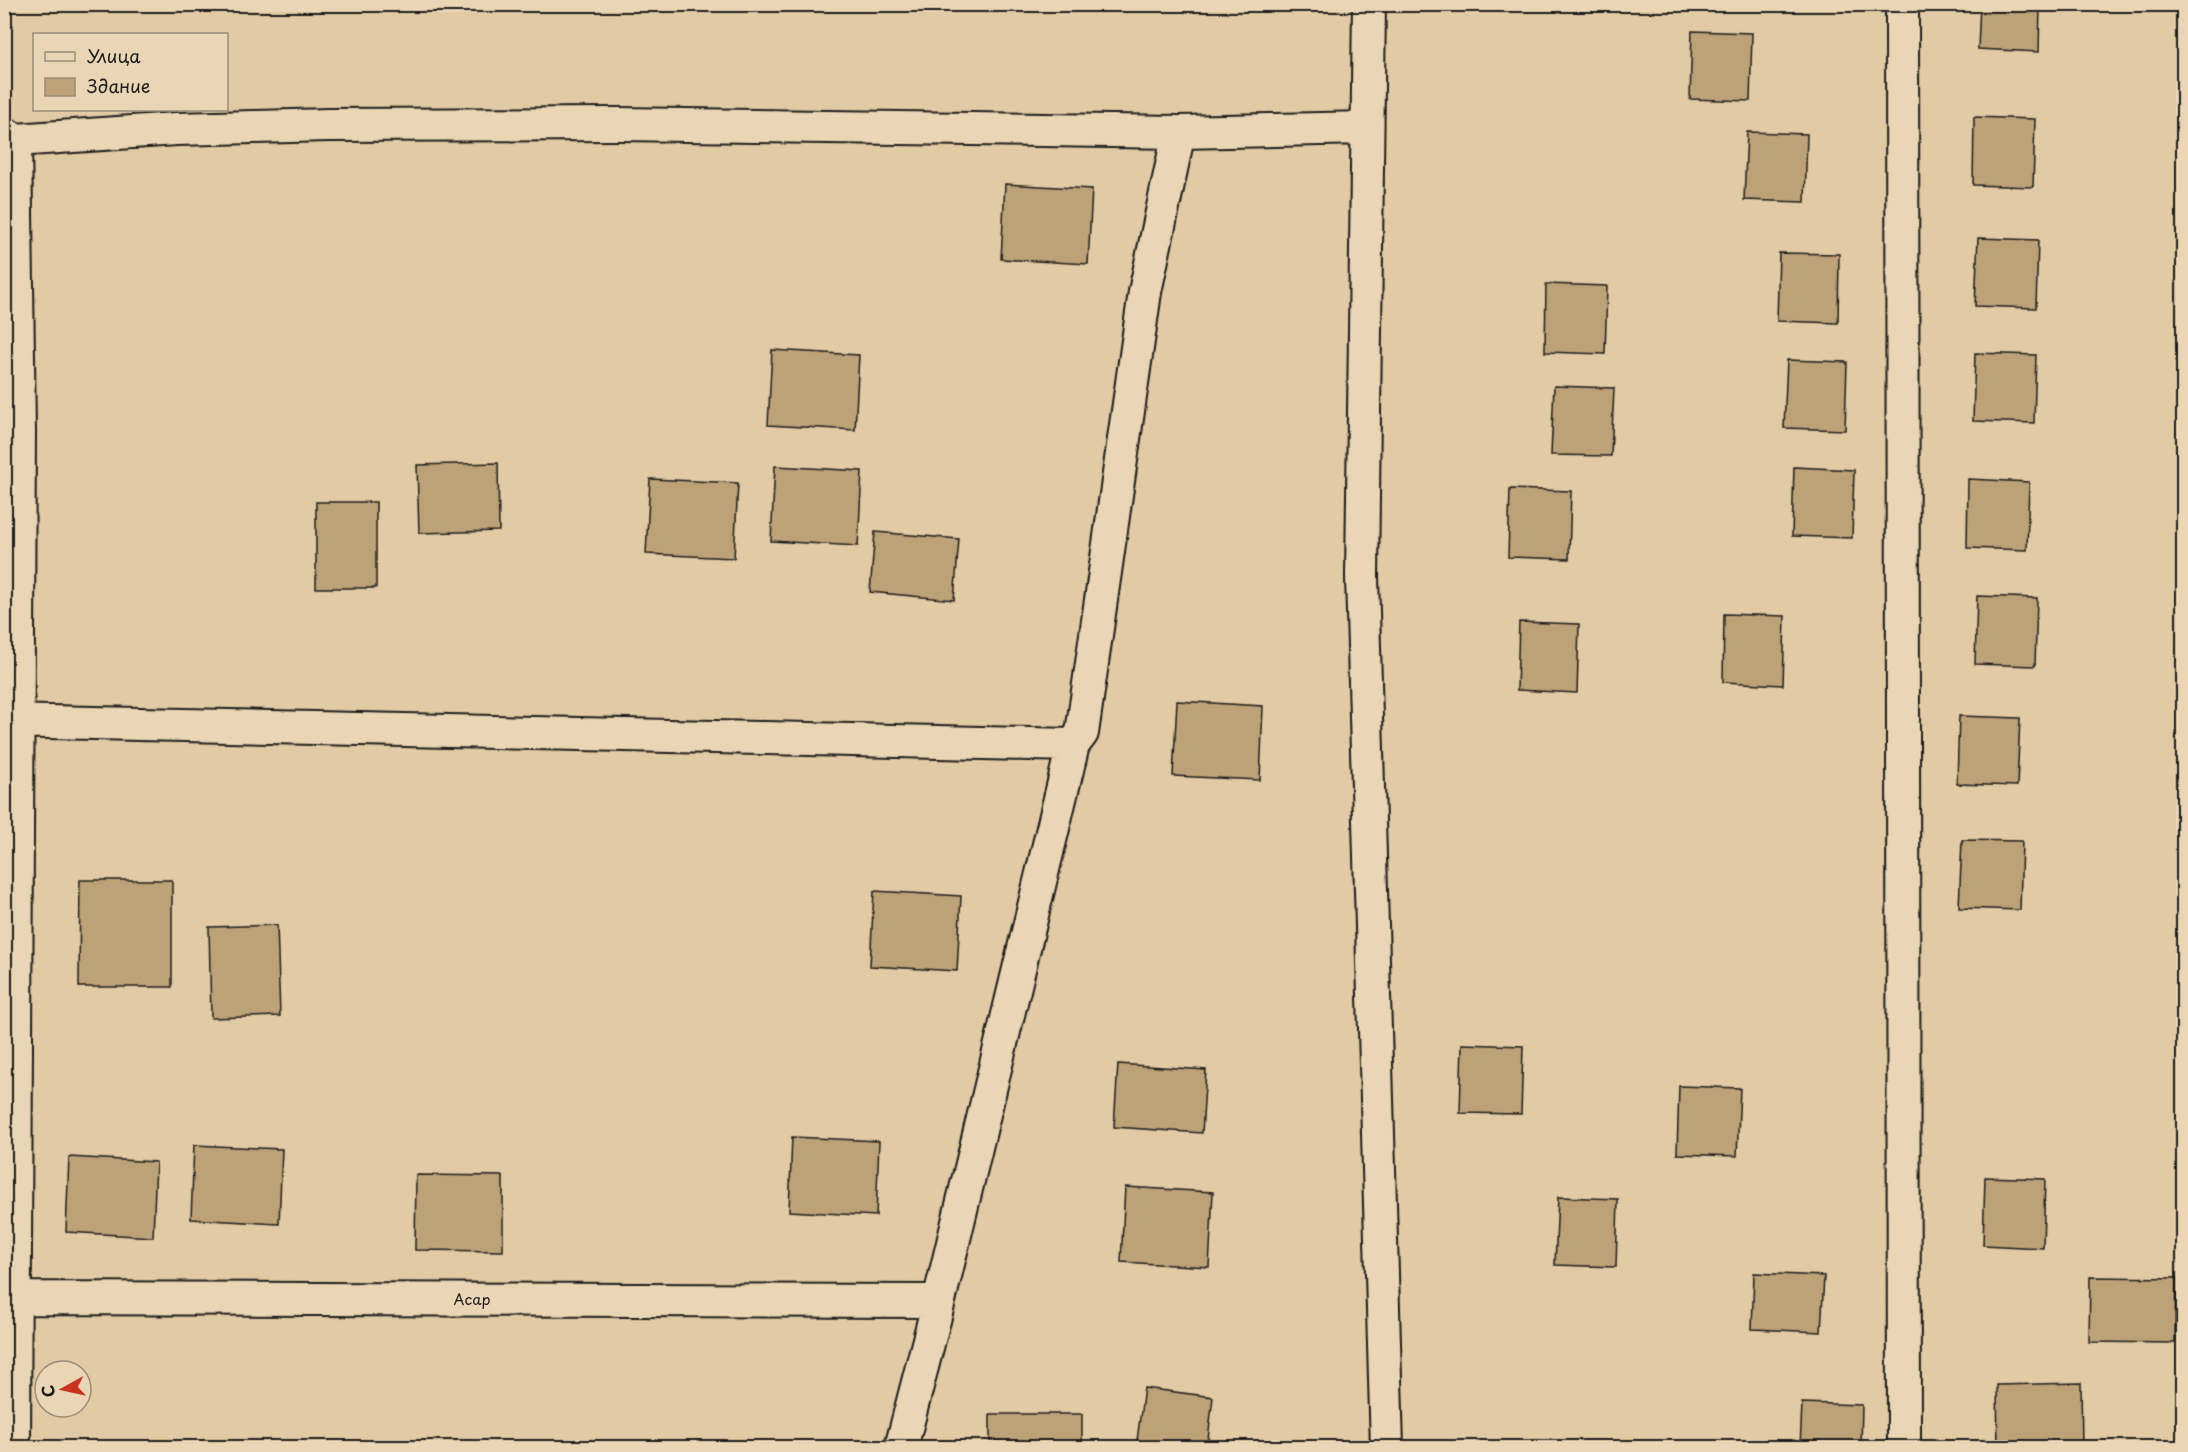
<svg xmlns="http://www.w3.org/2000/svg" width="2188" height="1452" viewBox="0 0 2188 1452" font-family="'Playpen Sans',sans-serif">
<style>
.building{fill:#bda278;stroke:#1c1c1c;stroke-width:1.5}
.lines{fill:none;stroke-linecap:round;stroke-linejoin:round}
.street-casing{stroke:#1c1c1c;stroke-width:36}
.street{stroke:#ead6b4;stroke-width:32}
.labels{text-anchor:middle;stroke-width:5;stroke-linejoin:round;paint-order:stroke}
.street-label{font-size:15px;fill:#1c1c1c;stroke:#ead6b4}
</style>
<rect width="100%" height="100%" fill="#e1caa4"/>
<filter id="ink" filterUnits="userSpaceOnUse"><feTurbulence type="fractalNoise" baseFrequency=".0167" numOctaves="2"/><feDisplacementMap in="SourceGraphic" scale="12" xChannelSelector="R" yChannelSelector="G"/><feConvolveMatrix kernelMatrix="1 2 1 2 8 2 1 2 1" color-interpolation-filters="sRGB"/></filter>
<g filter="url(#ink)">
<path class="building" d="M1980 4H2040L2039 52 1978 49Z
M1692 31 1752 33 1750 101 1690 99Z
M1974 117 2035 119 2033 187 1973 185Z
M1747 132 1807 134 1805 202 1744 200Z
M1005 184 1092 189 1088 264 1001 259Z
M1978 238 2038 240 2036 308 1975 306Z
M1779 253 1839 254 1838 323 1777 321Z
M1546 284 1607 286 1605 354 1545 352Z
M772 350 859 355 855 430 768 425Z
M1975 353 2036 355 2034 423 1973 421Z
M1787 360 1847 362 1845 430 1784 428Z
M1554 386 1614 388 1611 456 1551 455Z
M498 463 499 531 419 533 417 465Z
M775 466 862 471 858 546 771 541Z
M1794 467 1854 470 1852 538 1792 536Z
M650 479 738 483 734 558 646 554Z
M1968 479 2029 482 2027 550 1967 548Z
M1510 489 1571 491 1569 559 1508 557Z
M316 502H376V588H316Z
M875 532 959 539 954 600 870 592Z
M1977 596 2037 598 2035 666 1975 664Z
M1724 614 1785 616 1783 685 1723 682Z
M1519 622 1579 624 1577 693 1517 690Z
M1177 701 1263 706 1260 780 1173 776Z
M1959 716 2020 718 2017 786 1957 784Z
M1962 840 2022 841 2020 910 1959 908Z
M80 880H172V987H79Z
M874 891 961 896 957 971 870 966Z
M277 925 280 1016 211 1018 209 927Z
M1462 1044 1523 1046 1521 1114 1460 1113Z
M1118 1064 1206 1070 1202 1133 1114 1127Z
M1679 1086 1740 1088 1737 1156 1677 1154Z
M792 1137 879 1141 876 1216 789 1211Z
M194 1145 282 1149 279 1224 191 1219Z
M69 1157 156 1162 153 1237 66 1232Z
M416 1175 503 1176V1251L415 1250Z
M1985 1177 2045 1179 2043 1248 1983 1245Z
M1125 1187 1213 1192 1209 1267 1121 1262Z
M1558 1197 1618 1199 1616 1267 1555 1265Z
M1754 1273 1824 1276 1821 1332 1752 1329Z
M2090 1277 2176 1278 2175 1343 2089 1342Z
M2081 1383 2082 1448H1998L1997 1385Z
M1144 1388 1213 1397 1207 1448H1136Z
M1802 1403 1862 1405 1861 1448H1800Z
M990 1414H1082V1448H990Z"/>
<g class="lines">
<defs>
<path id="street" d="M1369 4 1362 577 1387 1448
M1902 4 1904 1448
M4 133 15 140 176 129 328 125 620 124 1179 132 1367 128
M4 721 1073 745
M4 1298 939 1301
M14 1448 19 431 15 140
M901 1448 939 1301 1073 745 1082 733 1145 292 1179 132"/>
</defs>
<use href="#street" class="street-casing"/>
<use href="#street" class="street"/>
</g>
</g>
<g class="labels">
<g class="street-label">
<text x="472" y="1305">Асар</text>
</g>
</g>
<rect width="2188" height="1452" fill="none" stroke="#ead6b4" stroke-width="24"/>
<rect x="12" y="12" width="2164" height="1428" fill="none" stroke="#1c1c1c" stroke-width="2" filter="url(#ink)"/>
<rect x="33" y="33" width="195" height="78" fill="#ead6b4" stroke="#988c77" stroke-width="1.5"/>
<rect x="45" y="52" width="30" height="9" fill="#ead6b4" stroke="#988c77" stroke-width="1.5"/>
<text x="87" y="63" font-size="18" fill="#1c1c1c">Улица</text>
<rect x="45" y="78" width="30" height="18" fill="#bda278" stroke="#988c77" stroke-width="1.5"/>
<text x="87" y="93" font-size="18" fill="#1c1c1c">Здание</text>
<g transform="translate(63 1389) rotate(262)"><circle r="28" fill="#ead6b4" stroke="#988c77" stroke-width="1.5"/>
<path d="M0-4.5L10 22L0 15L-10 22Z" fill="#c8321e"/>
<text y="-9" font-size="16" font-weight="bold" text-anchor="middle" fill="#1c1c1c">С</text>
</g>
</svg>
